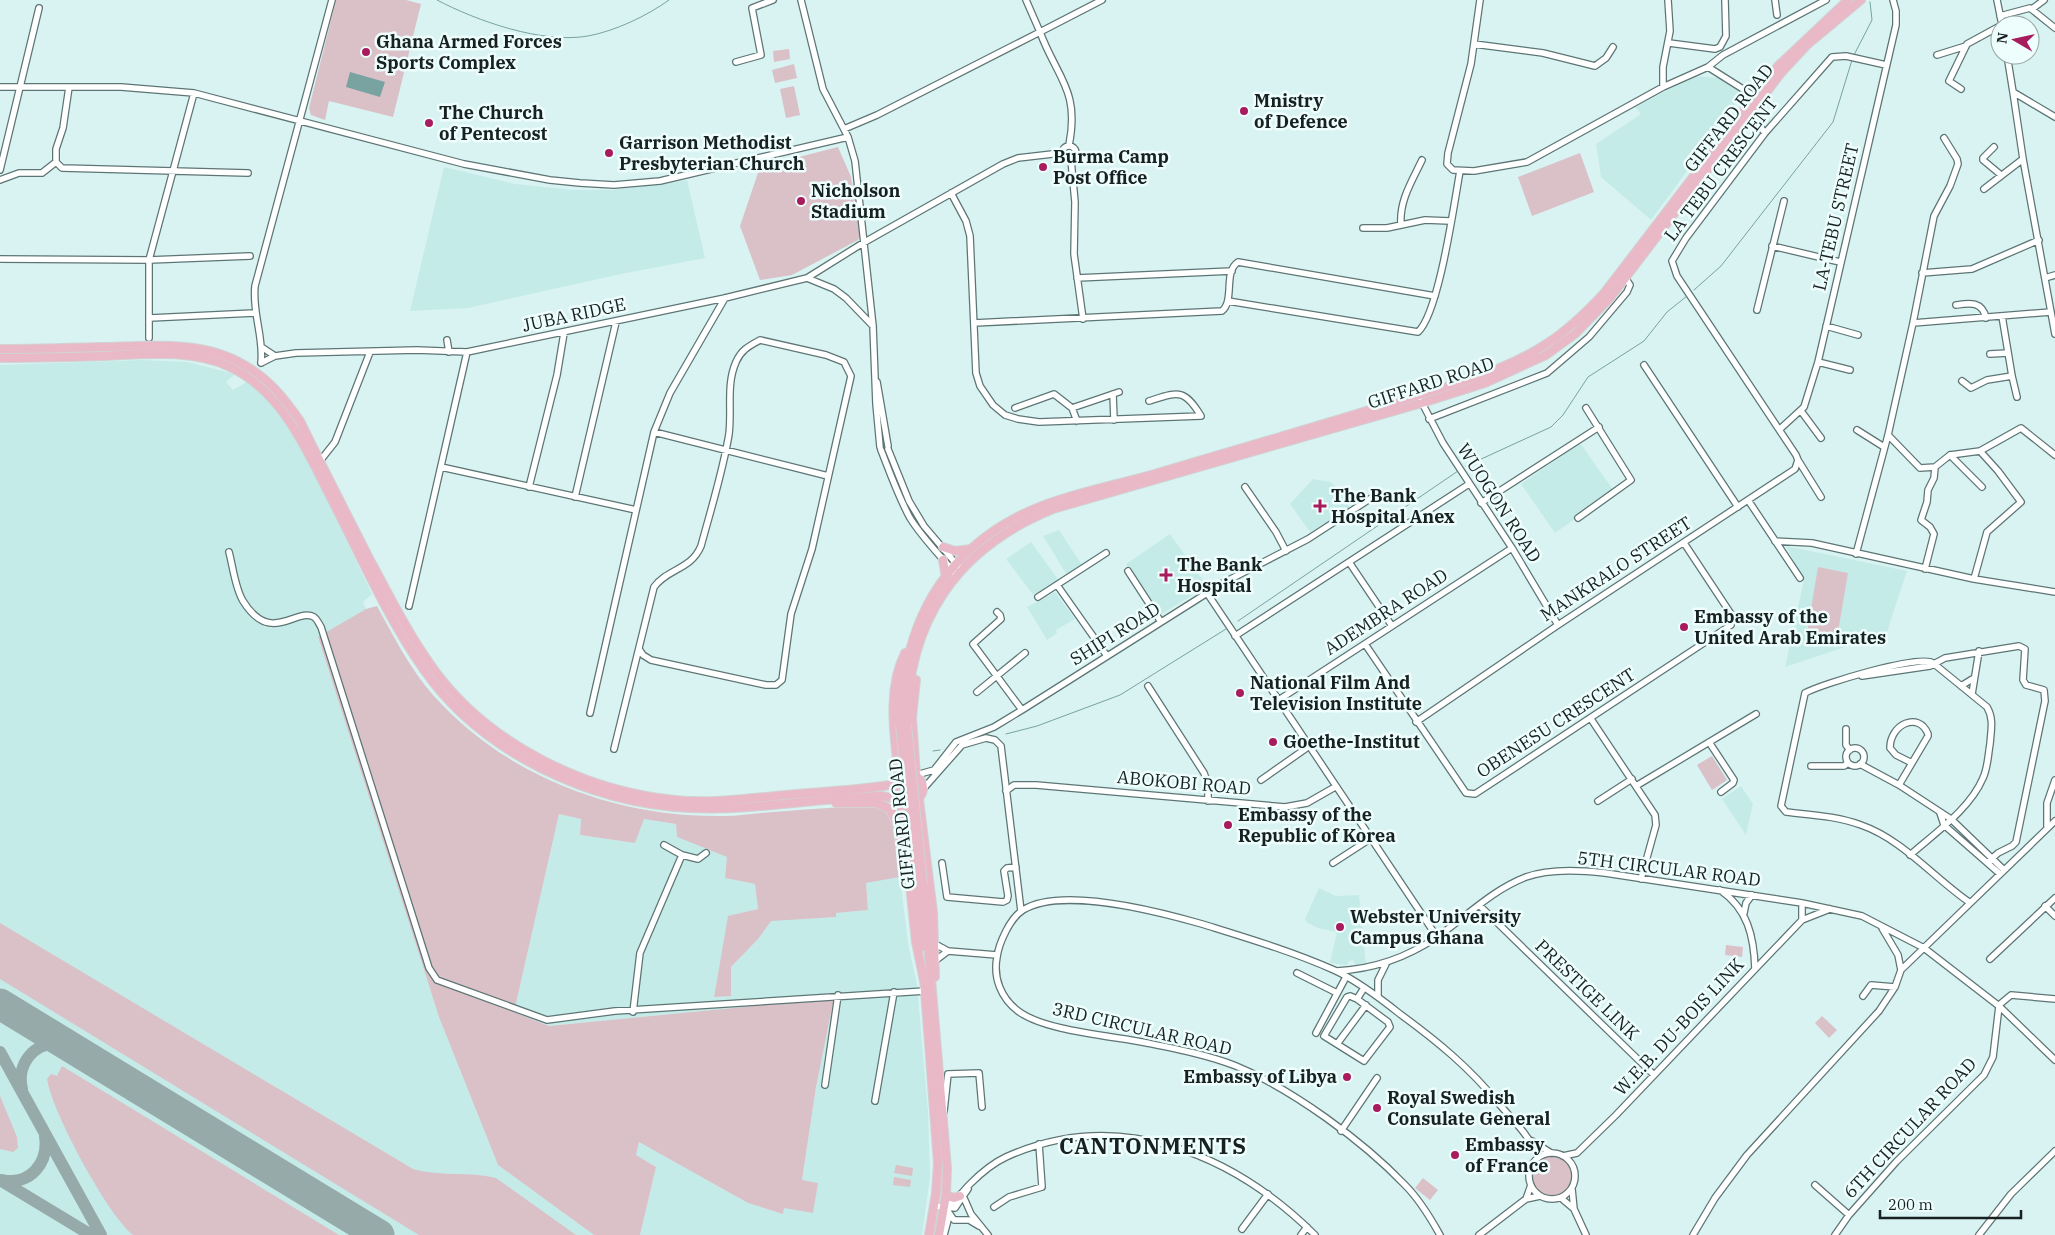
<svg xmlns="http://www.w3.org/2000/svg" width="2055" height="1235" viewBox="0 0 2055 1235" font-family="'IBM Plex Serif',serif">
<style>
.built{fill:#c5ebe8}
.green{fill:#dac0c7}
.water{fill:#78a3a0}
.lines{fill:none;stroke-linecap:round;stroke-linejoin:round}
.stream{stroke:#78a3a0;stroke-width:1}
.taxiway{stroke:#96aaaa;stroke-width:12}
.runway{stroke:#96aaaa;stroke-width:31}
.minor-casing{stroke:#5d7574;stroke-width:8}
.major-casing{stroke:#d1d3d3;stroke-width:10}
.minor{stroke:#fff;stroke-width:5.5}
.major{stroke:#e9b9c8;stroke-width:8}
.major-bridge-casing{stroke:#d1d3d3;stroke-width:10;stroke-linecap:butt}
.major-bridge{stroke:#e9b9c8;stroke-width:8}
.poi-dot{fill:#a81b5c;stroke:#eefefd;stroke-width:2}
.labels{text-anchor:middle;stroke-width:5;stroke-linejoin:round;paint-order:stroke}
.poi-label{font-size:18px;font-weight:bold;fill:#172121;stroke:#eefefd;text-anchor:start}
.street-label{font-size:18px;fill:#172121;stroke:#eefefd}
.district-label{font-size:22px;font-weight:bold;letter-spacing:1px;fill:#172121;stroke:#eefefd}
</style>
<rect width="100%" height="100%" fill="#d8f3f2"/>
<path class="built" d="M1695 76 1722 78 1744 92 1728 115 1707 140 1699 155 1651 220 1601 177 1596 144 1641 114 1635 107Z
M444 167 515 184 573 190H613L687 180 705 258 616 275 468 308 410 311Z
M143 360 188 362 235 374 226 382 233 390 247 382 261 392 282 414 300 444 372 594 363 602 366 609 318 638 439 1017 498 1165 594 1235H0V365Z
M1580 443 1614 491 1555 533 1521 484Z
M1313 479 1330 482 1337 487 1350 508 1310 532 1290 504Z
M1059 530 1082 565 1067 575 1043 536Z
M1170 534 1207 586 1160 615 1126 564Z
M1031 542 1059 581 1034 596 1006 559Z
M1786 546 1907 571 1885 638 1863 641 1785 667 1804 580Z
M1055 592 1075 619 1056 630 1057 633 1047 640 1027 607Z
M1741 786 1753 804 1746 835 1722 799Z
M559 814 581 819 580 835 635 843 644 819 676 824 677 837 727 857 725 878 755 884 758 909 728 917 714 997 730 996 731 967 758 939 771 920 836 917V913L868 910 866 883 900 877 908 943 917 985 928 1112 930 1177 922 1235H640L656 1167 635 1155 639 1142 748 1203 783 1214 784 1208 802 1180 816 1087 834 998 549 1026 514 1012Z
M1319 888 1336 896 1359 895 1366 965H1355L1353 960 1349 961 1347 965 1330 963 1337 932 1318 928 1306 922 1305 919Z"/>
<path class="green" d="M336 0H406L421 4 393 117 329 101 325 120 311 115 309 108Z
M789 49 790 59 774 62 773 51Z
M794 64 797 78 775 83 772 70Z
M794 86 800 115 786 118 780 89Z
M838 147 851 177 860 235 858 240 792 275 760 280 740 226 760 167Z
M1580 153 1594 192 1532 216 1518 177Z
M1818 567 1848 573 1837 638 1807 633Z
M377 606C394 637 410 669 433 695 506 777 616 818 725 816 741 816 757 813 774 812 807 809 842 807 876 805L887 809 891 815 900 877 866 883 868 910 836 913V917L771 921 758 939 731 967V996L714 997 728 916 758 909 755 884 725 878 727 857 677 837 676 824 644 819 635 843 580 835 581 819 559 814 514 1012 549 1026 834 998 816 1087 802 1180 818 1183 813 1213 784 1208 783 1214 748 1203 639 1142 636 1155 656 1167 640 1235H594L498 1165 439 1017 318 637 366 609Z
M1712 756 1727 780 1712 790 1697 765Z
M0 923 413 1169C440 1177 469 1171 496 1178L576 1235H419L0 979Z
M1726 945 1743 947 1742 957 1725 955Z
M1822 1016 1837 1030 1829 1038 1815 1023Z
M62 1066 339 1235H133C107 1214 52 1112 47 1079L51 1074 57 1076Z
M0 1096 17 1137 18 1148 13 1152 0 1149Z
M1531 1176a21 21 0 1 1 42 0a21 21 0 1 1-42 0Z
M896 1165 913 1168 912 1176 894 1173Z
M894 1177 911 1180 910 1187 893 1185Z
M1423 1178 1438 1190 1430 1200 1415 1188Z"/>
<path class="water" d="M350 72 385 82 380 97 346 87Z"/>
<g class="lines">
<path class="stream" d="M437 0C477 21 542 44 588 36 615 31 647 16 669 0
M1854 55 1872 20 1870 2
M1694 290 1721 266 1833 122 1852 60
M1466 466 1551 427 1563 415 1588 377 1644 341 1667 312 1687 296
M1238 621 1458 471
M1006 734 1037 726 1120 695 1226 629
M933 751 940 750"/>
<path class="taxiway" d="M0 1052 101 1235
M22 1089C16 1065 34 1041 59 1044 69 1046 79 1053 88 1057
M0 1180 91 1235
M2 1180C30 1186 49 1163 45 1136"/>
<path class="runway" d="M0 1004 379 1235"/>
<defs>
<path id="minor" d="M801 0 823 89 848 137 855 161 873 326 876 404 880 447
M1480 0 1471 64 1448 153 1447 164 1453 170 1474 171 1527 162 1663 87 1708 67 1754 96
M1775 0 1777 15
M1997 0 2002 25
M2032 9 2044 0
M2000 16 2030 8 2055 28
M1669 43 1715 49 1720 47 1726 36 1725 0
M1474 44 1543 53 1595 66 1606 58 1613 47
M1937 55 1966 46
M2007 55 2013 92 2055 117
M736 62 761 55 752 8 773 0
M1708 67 1723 55 1826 0
M0 87H121L194 93 464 164 550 180 580 183 614 185 660 181 848 137
M69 87 63 128 56 149V162L62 168 248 173
M1663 87V67L1670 31 1668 0
M1961 89 1949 81 1967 44 2000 26
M2013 92 2023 159 2055 334
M1749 113 1765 133
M844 129 877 115 1040 32 1026 0
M1069 145C1080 90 1057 78 1040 32L1102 0
M1062 153a7 7 0 1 1 14 0a7 7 0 1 1-14 0Z
M1994 147 1983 158V160L2001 175
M1071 160 1075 202 1074 254 1083 319
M0 170 39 8
M0 180 19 173H42L56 162
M1984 189 2023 159
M951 193 966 221 970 236 976 373 980 386 993 405 1005 415 1018 419 1039 422 1201 416C1184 388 1178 392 1149 401
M1401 225C1399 201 1412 181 1422 160
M1363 228H1387L1425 220 1450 221
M1772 246 1840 262
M0 259 149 260 250 256
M1922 273 1972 269 2039 240
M807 278 863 243 1003 164 1018 158 1061 153
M1077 278 1232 271
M2045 278 2055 275
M1228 301 1418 332C1439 313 1454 204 1460 171
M1956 305C1970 303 1982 301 1986 318
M1757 310 1784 201
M150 318 254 313
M974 323 1222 311C1235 300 1223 272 1238 262L1435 296
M1913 323 2051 312
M1826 326 1858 335
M149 338V260L194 93
M447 340 449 352
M263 348 275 356
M1990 354 2008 353
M1818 362 1850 370
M261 363 275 356 296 353 417 350 467 352 725 298 807 278 834 289 846 298 873 326
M261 363C264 337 252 313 255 286L332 0
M1644 365 1738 507
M2012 376 2017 397
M1962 381 1971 388 1987 380 2012 376 2002 316
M877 382 888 446
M1113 394 1114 420
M1421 401 1443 443 1512 548 1558 625
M1015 408 1054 394 1072 408 1077 421
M1072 408 1119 392
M1801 411 1821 438
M1429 419 1547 373 1589 337 1627 292 1630 285 1626 279
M1780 429 1804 407 1818 362 1896 25V11L1893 0
M1857 430 1884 447
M654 432 828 476
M1888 435 1920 468 1935 467 1950 455 1980 451 2021 428 2055 455
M888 449 909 501 924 526 958 566
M881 450C890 473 898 496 910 518 923 539 941 556 957 576
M1950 455 1982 487
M1798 460 1821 497
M320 461 335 442 370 352
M441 467 636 510
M529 487 557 375 564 333
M1245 487 1276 532 1286 551
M575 497 616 322
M1748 500 1800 578
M1481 503 1599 427
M1578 518 1631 480 1586 408
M1775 541 1812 543 1974 579 2055 592
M229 552C233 567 235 588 243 601 271 646 296 607 314 617 317 619 319 624 321 627L429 968 437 980 547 1020 615 1011 925 991
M1856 554 1888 435 1913 323 1934 216 1950 186 1958 164 1957 159 1944 138
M1349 562 1392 626
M1925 569 1934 534 1930 527 1921 520 1927 502 1928 490 1934 478 1935 467
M1128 571 1161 622
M1974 579 1987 532 2021 502 1998 471 1980 451
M1057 585 1107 656
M1207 593 1437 937
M1038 597 1106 553
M409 606 467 352
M997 612 1000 615 1001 619 973 644 1022 710 1223 583 1308 539 1379 493
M1235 636 1469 484
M1365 644 1466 793 1475 794 1731 625V614L1684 543
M1862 676 1930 666 1945 658 2019 646 2025 649 2023 680 2026 685 2044 690 2045 701 2016 842 2012 846 1998 853 1988 862
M1148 686 1204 773 1208 784V801
M1961 686 1974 678
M977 692 1025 653
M1972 694 1979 651
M1277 701 1512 548
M590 713 654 432 670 393 725 298
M1591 719 1655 815 1656 825 1641 879
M1416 722 1558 625 1795 469 1798 460 1796 455 1677 276 1672 261 1686 238 1765 133 1832 57 1846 56 1886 65
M1846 729V745L1850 750
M1709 742 1734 780 1733 783 1721 792
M1846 757a9 9 0 1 1 18 0a9 9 0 1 1-18 0Z
M614 749 654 587C668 568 691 570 701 546 711 509 723 471 729 434 732 410 726 384 736 362 741 350 749 346 760 340L826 355 844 362 851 376 812 549 791 614 782 680 776 685H766L651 660 643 655 639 649
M1860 764 1899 785 1951 819 2004 870
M1811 766H1844L1848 763
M916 775 934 770 956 742 994 727 1022 710
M1261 780 1308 747
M1899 785 1928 736V734C1919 711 1890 724 1890 748L1896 755 1912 763
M1636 786 1756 714
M924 788 962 745 986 738 995 740 1001 746 1021 911
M1006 791 1014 785H1036L1285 807 1307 803 1335 787
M1598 801 1632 779
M1940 813 1944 825 2000 874
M2047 827V803L2055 780
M682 855 698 859 706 853
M1910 855C1935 833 1970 809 1983 778 1988 767 1988 755 1990 744 1991 730 1994 719 1987 707L1933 663C1920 654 1821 684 1805 693L1781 806 1786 812C1811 815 1837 816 1861 825 1902 839 1934 878 1969 902
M942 863 947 897 1003 902 1007 900 1008 896 1004 871 1007 868 1016 867
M1333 863 1370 839
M1720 890C1748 909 1754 937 1755 969
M1802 903V920
M1479 905 1654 1075
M2045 906 2055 916
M1744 913 1746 903 1752 895
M1882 928 1898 955 1901 970
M935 944 948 951 997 955
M1990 959 2055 898
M936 960 948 951
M1337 971C1375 969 1406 958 1437 937 1466 917 1492 890 1526 877 1550 868 1580 870 1605 873L1802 903 1862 916 1924 948 1999 1006 2055 1060
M1297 973 1337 993
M1378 996V980L1386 964
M1863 996 1871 985 1895 987
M1357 999 1350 996 1347 997 1324 1036 1364 1061 1390 1027 1388 1022 1357 999 1364 988
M1999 1005 2011 995 2055 999
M633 1012 640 953 682 855 664 845
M1316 1033 1346 977
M1337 1044 1366 1005
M948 1074 979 1073 982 1107
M825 1085 838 995
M875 1101 894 992
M944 1111 948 1074
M1341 1131 1377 1078
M1532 1141 1551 1153
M1529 1176a23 23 0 1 1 46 0a23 23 0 1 1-46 0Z
M1563 1156 1577 1153 1616 1115 1802 920 1830 909
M1815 1185 1849 1215
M1572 1189 1574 1209 1586 1235
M964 1198 971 1214 988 1235
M1561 1198 1574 1209
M1526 1199 1531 1185
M934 1206 955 1208 968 1189
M945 1207C955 1203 962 1192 970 1184 980 1174 993 1163 1006 1157 1118 1106 1232 1153 1315 1235
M945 1207 954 1220H969L979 1226
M994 1207 1009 1197 1042 1187 1039 1144
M1242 1229 1268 1194
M944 1235 948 1220 946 1213
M1301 1235 1307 1227
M1440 1235C1430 1217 1419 1199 1405 1185 1363 1141 1292 1089 1236 1066 1208 1055 1177 1049 1147 1043 1113 1036 1044 1031 1018 1011 1001 998 993 978 997 957 999 943 1010 918 1023 910 1061 886 1160 912 1202 924 1247 938 1291 951 1334 970 1358 981 1380 998 1400 1014 1437 1041 1470 1068 1499 1104 1513 1120 1531 1137 1538 1158
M1479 1235 1526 1199 1540 1196
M1693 1235 1715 1198 1747 1155 1879 1011 1895 987 1901 970 2055 821
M1835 1235 1849 1215 1896 1162 1984 1075 1993 1057 1999 1006
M1979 1235 2011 1194 2055 1151"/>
<path id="major" d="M0 349C34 349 68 348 103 347 149 346 203 340 244 365 268 378 285 399 300 421 323 468 347 515 371 562 391 599 410 637 435 671 490 745 585 791 675 800 716 804 757 797 797 794 830 791 863 790 896 784
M0 358C35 358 70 357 105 356 145 354 193 349 230 367 283 392 307 451 332 500 361 557 387 617 424 670 482 753 590 803 689 808 753 811 818 798 882 796L901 800 916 942 924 981
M943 547 955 551 971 549
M943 560 946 578
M916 680 912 717 916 775
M900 725C902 657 919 595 972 548 1024 501 1086 493 1151 475 1260 443 1369 411 1477 377 1534 356 1564 337 1605 292L1778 66 1848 0
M907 725C907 621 957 548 1053 509L1422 403 1485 383 1546 355 1575 334 1610 298 1781 73 1807 45 1861 0
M895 788a14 14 0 1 1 28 0a14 14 0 1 1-28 0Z
M899 779C895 738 886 691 905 653
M919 799 933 912 935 977
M836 803H877L890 809 898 827 905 877
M923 884 947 1168 946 1195 939 1235
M916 885 921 947
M924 978 938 1163 936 1193 929 1235
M946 1195 954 1198 960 1196"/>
</defs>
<use href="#minor" class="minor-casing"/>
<use href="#major" class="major-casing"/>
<use href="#minor" class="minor"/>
<use href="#major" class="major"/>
<defs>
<path id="major-bridge" d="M900 725 916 885
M907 725 923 884"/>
</defs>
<use href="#major-bridge" class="major-bridge-casing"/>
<use href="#major-bridge" class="major-bridge"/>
</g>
<g class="poi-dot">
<circle cx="366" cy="52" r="5"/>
<circle cx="1244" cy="111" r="5"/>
<circle cx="429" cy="123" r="5"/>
<circle cx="609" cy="153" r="5"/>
<circle cx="1043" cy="167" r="5"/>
<circle cx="801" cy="201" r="5"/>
<path d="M1317.5 498.5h5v5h5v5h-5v5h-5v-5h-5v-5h5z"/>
<path d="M1163.5 567.5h5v5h5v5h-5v5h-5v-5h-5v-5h5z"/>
<circle cx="1684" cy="627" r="5"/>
<circle cx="1240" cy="693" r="5"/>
<circle cx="1273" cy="742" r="5"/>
<circle cx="1228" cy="825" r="5"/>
<circle cx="1340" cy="927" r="5"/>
<circle cx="1347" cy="1077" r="5"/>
<circle cx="1377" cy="1108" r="5"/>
<circle cx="1455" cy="1155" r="5"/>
</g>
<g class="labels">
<g class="poi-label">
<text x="376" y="48">Ghana Armed Forces<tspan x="376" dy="21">Sports Complex</tspan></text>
<text x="1254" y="107">Mnistry<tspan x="1254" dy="21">of Defence</tspan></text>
<text x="439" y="119">The Church<tspan x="439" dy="21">of Pentecost</tspan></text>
<text x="619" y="149">Garrison Methodist<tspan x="619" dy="21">Presbyterian Church</tspan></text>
<text x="1053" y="163">Burma Camp<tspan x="1053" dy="21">Post Office</tspan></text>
<text x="811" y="197">Nicholson<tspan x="811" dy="21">Stadium</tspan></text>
<text x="1331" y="502">The Bank<tspan x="1331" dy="21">Hospital Anex</tspan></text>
<text x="1177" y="571">The Bank<tspan x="1177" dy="21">Hospital</tspan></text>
<text x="1694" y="623">Embassy of the<tspan x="1694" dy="21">United Arab Emirates</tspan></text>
<text x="1250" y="689">National Film And<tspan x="1250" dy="21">Television Institute</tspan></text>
<text x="1283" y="748">Goethe-Institut</text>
<text x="1238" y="821">Embassy of the<tspan x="1238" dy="21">Republic of Korea</tspan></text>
<text x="1350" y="923">Webster University<tspan x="1350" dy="21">Campus Ghana</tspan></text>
<text x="1337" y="1083" text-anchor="end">Embassy of Libya</text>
<text x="1387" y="1104">Royal Swedish<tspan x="1387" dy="21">Consulate General</tspan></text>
<text x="1465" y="1151">Embassy<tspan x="1465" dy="21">of France</tspan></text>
</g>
<g class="street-label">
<text transform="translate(1729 118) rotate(-52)" y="6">GIFFARD ROAD</text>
<text transform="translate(1721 169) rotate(-53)" y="6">LA TEBU CRESCENT</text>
<text transform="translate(1836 217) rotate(-77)" y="6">LA-TEBU STREET</text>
<text transform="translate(574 315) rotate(-12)" y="6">JUBA RIDGE</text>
<text transform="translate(1431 383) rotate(-18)" y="6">GIFFARD ROAD</text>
<text transform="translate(1499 503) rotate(57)" y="6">WUOGON ROAD</text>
<text transform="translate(1616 569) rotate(-33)" y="6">MANKRALO STREET</text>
<text transform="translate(1386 612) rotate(-33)" y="6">ADEMBRA ROAD</text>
<text transform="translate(1115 634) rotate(-32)" y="6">SHIPI ROAD</text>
<text transform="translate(1556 723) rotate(-33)" y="6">OBENESU CRESCENT</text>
<text transform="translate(1184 783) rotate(5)" y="6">ABOKOBI ROAD</text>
<text transform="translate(902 824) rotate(-96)" y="6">GIFFARD ROAD</text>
<text transform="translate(1669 869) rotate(7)" y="6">5TH CIRCULAR ROAD</text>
<text transform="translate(1587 990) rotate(44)" y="6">PRESTIGE LINK</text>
<text transform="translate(1679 1027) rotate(-47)" y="6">W.E.B. DU-BOIS LINK</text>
<text transform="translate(1142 1029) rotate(13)" y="6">3RD CIRCULAR ROAD</text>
<text transform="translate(1910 1128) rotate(-47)" y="6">6TH CIRCULAR ROAD</text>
</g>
<g class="district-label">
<text x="1153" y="1154">CANTONMENTS</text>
</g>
</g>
<g transform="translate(2015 40) rotate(279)"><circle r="24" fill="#eefefd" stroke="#98a6a5"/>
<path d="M0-4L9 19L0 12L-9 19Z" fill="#a81b5c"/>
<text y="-8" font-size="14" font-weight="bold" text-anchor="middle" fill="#172121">N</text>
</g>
<path d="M1880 1210v8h141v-8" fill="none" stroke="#172121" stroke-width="2.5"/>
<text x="1888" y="1210" font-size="15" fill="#172121" stroke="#eefefd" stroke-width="4" paint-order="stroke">200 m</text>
</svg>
